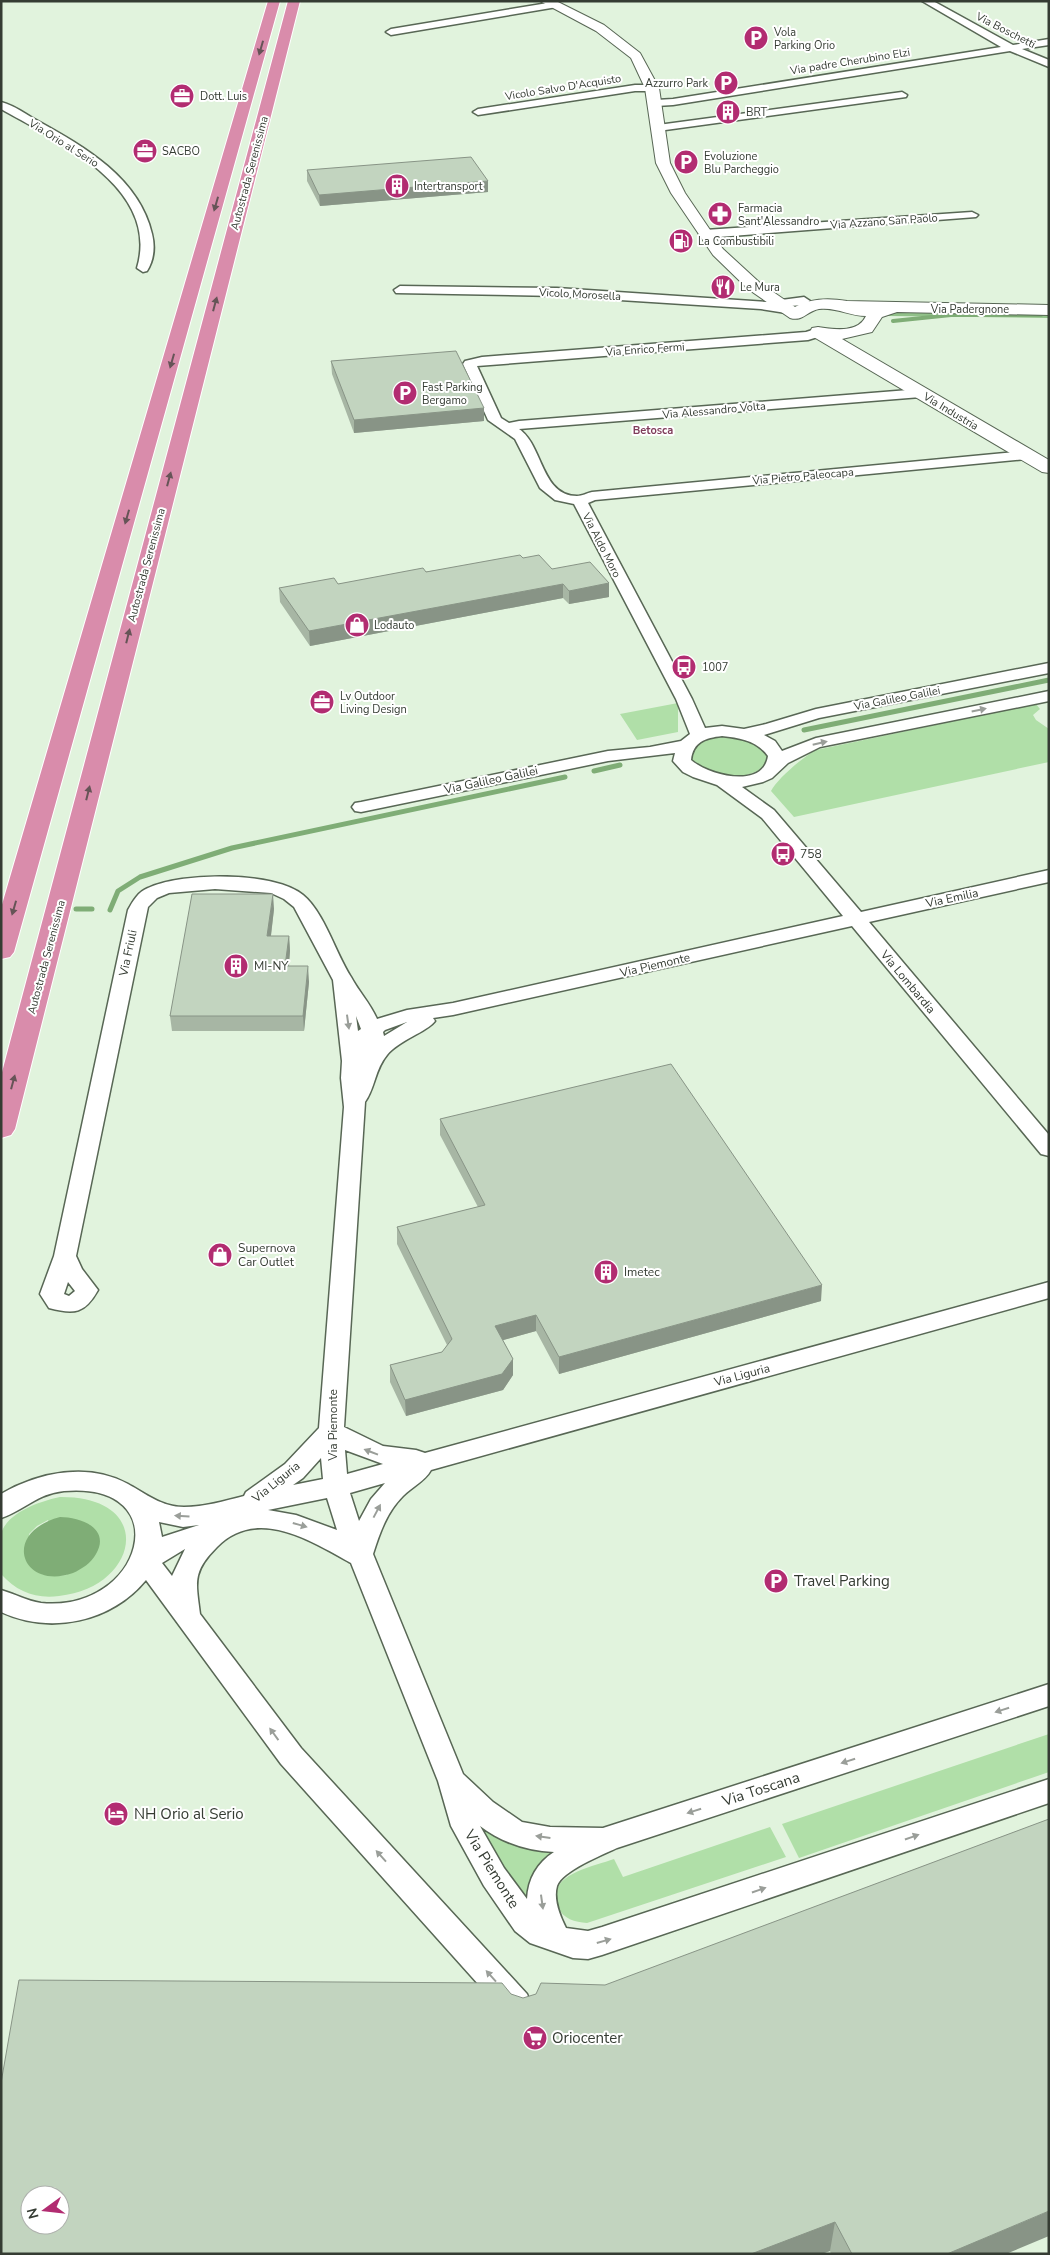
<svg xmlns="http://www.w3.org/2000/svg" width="1050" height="2255" viewBox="0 0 1050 2255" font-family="'Nunito Sans',sans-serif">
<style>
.green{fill:#b0dfa8;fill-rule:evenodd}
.forest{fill:#91c189}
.water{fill:#7fad76}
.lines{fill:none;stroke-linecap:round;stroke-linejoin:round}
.stream-far1{stroke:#7fad76;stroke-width:4}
.stream{stroke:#7fad76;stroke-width:5}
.street-casing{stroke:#586755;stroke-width:3}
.secondary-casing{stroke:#586755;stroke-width:2}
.highway-casing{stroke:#fff;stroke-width:2}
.street{fill:#fff;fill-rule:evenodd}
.secondary{fill:#fff;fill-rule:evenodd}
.highway{fill:#d98cab;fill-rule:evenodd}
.wall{fill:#a7b6a4}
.shaded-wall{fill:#889486}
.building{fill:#c2d4bf;stroke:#889486;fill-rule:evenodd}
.oneway{fill:#665457}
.oneway2{fill:#9a9e99}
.labels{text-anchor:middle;stroke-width:4;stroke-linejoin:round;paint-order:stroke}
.far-street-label{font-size:11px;fill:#353c33;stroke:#fff}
.far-poi-label{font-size:11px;fill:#353c33;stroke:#fff;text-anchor:start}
.far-neighbourhood-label{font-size:11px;font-weight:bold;fill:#7f3c5a;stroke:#fff}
.street-label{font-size:12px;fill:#353c33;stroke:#fff}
.poi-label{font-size:12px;fill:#353c33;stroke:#fff;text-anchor:start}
.near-poi-label{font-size:15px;fill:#353c33;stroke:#fff;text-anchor:start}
.near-street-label{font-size:15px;fill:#353c33;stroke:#fff}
</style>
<rect width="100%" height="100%" fill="#e1f3dd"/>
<path class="green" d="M678 703V732L637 740 620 714Z
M1036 704 1040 709 1033 715 1036 720 1049 729V762L794 817 771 791C777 779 803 757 816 750Z
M728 735C736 737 747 737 754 741 792 763 746 781 723 776 717 775 711 771 705 768 695 764 689 762 691 750L704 739Z
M60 1497C157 1496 139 1588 59 1596 36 1599 17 1592 1 1574 1 1562 0 1545 1 1534 7 1512 41 1501 60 1497ZM48 1520 67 1575 54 1576 42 1574 29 1534 37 1526Z
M1049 1734V1772L799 1858 782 1824Z
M478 1825 555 1852C542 1867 531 1868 527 1892 526 1897 528 1903 526 1908Z
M770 1827 786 1857 587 1923C575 1922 563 1919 558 1907 544 1875 592 1867 614 1859L623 1877Z"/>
<path class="forest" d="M882 312H1049V318L888 316 879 313Z"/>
<path class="water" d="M60 1517C80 1517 111 1528 96 1554 91 1563 82 1569 73 1573 22 1591 0 1533 60 1517Z"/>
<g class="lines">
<path class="stream-far1" d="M893 321 951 315H1041"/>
<path class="stream" d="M804 730 1049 680
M594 771 620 765
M76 909H92
M110 910 118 891 140 877 232 848 565 777"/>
<defs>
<path id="street" d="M922 1H933L1013 45 1049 39V45L1022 49 1049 60V67L1010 51 673 105 656 106 651 103 656 100 673 99 1001 47Z
M554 2 557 3V7L391 35 386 32 391 29Z
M635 85H652L657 88 652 91H635L478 115 473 112 478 109Z
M902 92 907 95 906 97 658 131 653 128 658 125Z
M1 102C14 105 27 115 38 121 85 147 139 178 152 234 155 246 154 260 147 271L143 272 137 268C161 187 57 141 1 109Z
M972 212 978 215 976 217 705 238 699 234 705 230Z
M400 286 557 288 766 302 804 297 810 301 804 305 789 306 792 309 786 313 761 309 557 296 396 293 394 290Z
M819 328 825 332 824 335 808 340 477 366 501 418 509 423 519 421 921 389 928 393 921 397 519 429C543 445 541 496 577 496 582 496 587 493 592 492L1027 451 1032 452 1034 455 1027 459 595 500 588 503 692 699 705 728 722 726 744 729 766 724 816 709 1049 663V673L819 718 764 735 775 741 782 751 816 738 1049 691V701L820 747 788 763 772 778 763 782 742 787 774 810 861 912 1049 870V882L869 922 1049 1135V1156L1041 1154 852 926 453 1015 433 1018 435 1021C427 1032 399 1040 387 1055 375 1069 375 1088 365 1102L344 1427 383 1446 416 1450 425 1453 1049 1282V1298L431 1470C425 1481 412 1487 403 1496 387 1512 380 1532 373 1554L463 1774 493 1802 522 1822 550 1827 603 1828 1049 1684V1706L617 1848C602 1855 562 1871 557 1886 553 1900 560 1916 566 1928L588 1931 602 1927 1049 1779V1803L602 1955 588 1959 573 1958 530 1943 515 1931 484 1886 451 1826 438 1781 351 1563C311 1541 257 1506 217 1547 192 1572 196 1582 200 1614L301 1748 527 1994 531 2004 527 2014 516 2018 505 2014 281 1764 146 1580C111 1622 51 1635 1 1612V1590C15 1594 27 1601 41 1603 143 1613 179 1481 64 1491 36 1494 25 1510 1 1518V1494C38 1472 89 1462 128 1484 146 1494 162 1507 184 1507 204 1507 224 1501 244 1496L246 1492 285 1464 319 1428 344 1107 341 1078 342 1061 333 980 294 907 284 899 271 893 215 889 169 893 157 898 148 907 76 1256 82 1269 98 1290C85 1313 75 1315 49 1308L40 1294 54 1256 128 910C133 901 138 892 148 888 181 872 274 871 303 895 324 912 336 954 351 977 359 992 370 1003 377 1019L407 1010 453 1003 843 916 762 818 717 785 693 777 683 772 673 761 675 753 608 761 361 812 355 811 352 807 355 803 361 802 608 751 650 747 681 741 690 734 676 699 574 504 555 500 540 488 515 439 488 420 463 364 465 361 482 357 806 332ZM722 736C741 738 757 741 768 756 763 790 708 775 691 760 693 742 705 738 722 736ZM356 1016 361 1029 358 1031ZM407 1022 384 1036 383 1032 385 1030ZM68 1282 75 1291 69 1296 64 1294ZM345 1450 383 1464 347 1474ZM321 1458 323 1479 293 1485 303 1478ZM385 1483 371 1499 359 1521 350 1493ZM327 1498 337 1530 296 1515 268 1510ZM159 1522 183 1527 199 1525 162 1537ZM185 1549 172 1576 162 1563ZM480 1826C501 1842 527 1851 554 1852 537 1863 528 1879 527 1899L504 1868Z"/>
<path id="secondary" d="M540 1H556L604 25 640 53 659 88 670 163 685 193 723 249 760 283 795 307C811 298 829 298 847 301L1049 305V315L897 312 882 317 872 332 842 339 1049 460V473L1042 472 812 336 810 332 812 328 818 327C833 329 858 334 866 316 849 316 837 307 819 309 807 311 803 322 790 318L748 289 713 255 671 193 656 163 645 88 631 58 596 31Z"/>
<path id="highway" d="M268 1H280L14 952 10 957 1 959V908Z
M288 1H300L15 1129 11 1135 1 1138V1076Z"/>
</defs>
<use href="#street" class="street-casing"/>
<use href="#secondary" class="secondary-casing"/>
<use href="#highway" class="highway-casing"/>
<use href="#street" class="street"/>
<use href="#secondary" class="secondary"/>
<use href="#highway" class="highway"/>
</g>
<path class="wall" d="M307 170 488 192 320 206 307 181Z
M331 361 484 408V421L354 433 332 374Z
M523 558 552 569 609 583V597L569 604 563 598 310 646 280 602 279 588 338 584Z
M274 909 271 936H289L290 951 289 966 309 982 304 1031H172L170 1016Z
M440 1119 821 1301 559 1374 536 1331 503 1340 513 1359V1375L503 1390 406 1416 390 1382V1365L442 1352 447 1345 397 1244V1227L478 1207 440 1135Z
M511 1994 1006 2254H831L830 2251 821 2254H1Z"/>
<path class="shaded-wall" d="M488 181V192L320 206 319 195Z
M484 408V421L354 433V420Z
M609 583V597L569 604V591Z
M563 584V598L310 646 309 631Z
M273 894 274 909 269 951 267 936Z
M289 936 290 951 287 982 285 966Z
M308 966 309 982 304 1031 303 1016Z
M822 1285 821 1301 559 1374V1357Z
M536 1315V1331L496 1342 495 1326Z
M513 1359V1375L503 1390 406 1416 405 1400Z
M1049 2211V2236L1006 2254H947Z
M835 2222 830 2251 821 2254H751Z"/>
<path class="building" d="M471 157 488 181 319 195 307 170Z
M456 351 484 408 354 420 331 361Z
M520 555 523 558 539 555 552 569 590 562 609 583 569 591 563 584 309 631 279 588 334 578 338 584 423 568 426 572Z
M192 894H273L267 936H289L285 966H308L303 1016H170Z
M671 1064 822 1285 559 1357 536 1315 495 1326 513 1359 502 1374 405 1400 390 1365 442 1352 452 1339 397 1227 485 1205 440 1119Z
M1049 1819V2211L947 2254H852L835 2222 751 2254H1V2083L19 1980 502 1983 511 1994 523 1998 536 1994 541 1983 605 1985ZM30 2195H60V2225H30Z"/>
<defs><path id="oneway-solid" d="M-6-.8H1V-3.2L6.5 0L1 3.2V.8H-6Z" transform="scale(1.25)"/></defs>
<g class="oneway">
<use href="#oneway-solid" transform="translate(261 48) rotate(106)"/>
<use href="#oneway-solid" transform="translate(216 204) rotate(106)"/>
<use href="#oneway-solid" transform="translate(215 304) rotate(-75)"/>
<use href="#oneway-solid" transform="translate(172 361) rotate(106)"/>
<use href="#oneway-solid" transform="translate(169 479) rotate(-75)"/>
<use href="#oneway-solid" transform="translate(127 517) rotate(106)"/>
<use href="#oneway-solid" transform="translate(128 636) rotate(-76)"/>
<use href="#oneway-solid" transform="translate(88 793) rotate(-76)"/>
<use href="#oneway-solid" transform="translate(14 908) rotate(106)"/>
<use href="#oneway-solid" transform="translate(13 1082) rotate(-75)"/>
</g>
<g class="oneway2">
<use href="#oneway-solid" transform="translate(979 710) rotate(-12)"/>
<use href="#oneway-solid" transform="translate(820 743) rotate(-13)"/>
<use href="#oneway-solid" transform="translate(348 1022) rotate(82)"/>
<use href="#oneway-solid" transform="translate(371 1452) rotate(-159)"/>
<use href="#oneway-solid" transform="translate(377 1511) rotate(-62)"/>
<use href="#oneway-solid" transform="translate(182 1516) rotate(-176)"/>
<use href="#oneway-solid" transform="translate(300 1525) rotate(16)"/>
<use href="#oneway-solid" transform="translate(1002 1710) rotate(162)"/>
<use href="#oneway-solid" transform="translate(274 1734) rotate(-126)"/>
<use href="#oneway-solid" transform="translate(848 1761) rotate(162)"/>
<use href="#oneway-solid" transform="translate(694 1811) rotate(162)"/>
<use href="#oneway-solid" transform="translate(543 1837) rotate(-172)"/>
<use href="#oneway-solid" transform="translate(912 1837) rotate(-19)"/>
<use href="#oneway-solid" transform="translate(381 1856) rotate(-132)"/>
<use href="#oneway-solid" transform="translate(759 1890) rotate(-19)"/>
<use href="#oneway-solid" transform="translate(542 1902) rotate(82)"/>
<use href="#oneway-solid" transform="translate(604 1941) rotate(-16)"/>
<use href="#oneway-solid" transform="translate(491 1976) rotate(-132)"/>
</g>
<defs>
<symbol id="parking-disc" viewBox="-11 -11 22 22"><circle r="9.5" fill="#b22c71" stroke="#fff"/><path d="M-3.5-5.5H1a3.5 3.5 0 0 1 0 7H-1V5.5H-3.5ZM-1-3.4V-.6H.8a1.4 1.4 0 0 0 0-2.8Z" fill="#fff"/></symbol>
<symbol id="office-disc" viewBox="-11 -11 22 22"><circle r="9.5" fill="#b22c71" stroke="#fff"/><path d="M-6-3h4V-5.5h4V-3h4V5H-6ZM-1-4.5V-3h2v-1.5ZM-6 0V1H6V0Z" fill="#fff"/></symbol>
<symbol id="building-disc" viewBox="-11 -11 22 22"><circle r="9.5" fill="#b22c71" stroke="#fff"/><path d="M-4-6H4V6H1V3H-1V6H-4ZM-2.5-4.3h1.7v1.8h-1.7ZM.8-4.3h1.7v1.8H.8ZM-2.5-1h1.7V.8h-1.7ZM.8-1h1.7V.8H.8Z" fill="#fff"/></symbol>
<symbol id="pharmacy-disc" viewBox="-11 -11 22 22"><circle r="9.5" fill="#b22c71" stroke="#fff"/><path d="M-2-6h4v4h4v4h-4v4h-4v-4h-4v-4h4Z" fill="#fff"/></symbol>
<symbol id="fuel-disc" viewBox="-11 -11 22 22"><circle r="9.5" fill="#b22c71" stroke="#fff"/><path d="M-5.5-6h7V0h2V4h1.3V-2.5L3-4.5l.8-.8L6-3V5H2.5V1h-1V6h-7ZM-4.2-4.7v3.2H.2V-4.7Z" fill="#fff"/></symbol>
<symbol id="restaurant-disc" viewBox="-11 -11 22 22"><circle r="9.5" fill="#b22c71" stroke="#fff"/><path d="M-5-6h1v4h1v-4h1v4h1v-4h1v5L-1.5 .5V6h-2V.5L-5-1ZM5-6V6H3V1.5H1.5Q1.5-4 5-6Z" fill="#fff"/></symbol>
<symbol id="shop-disc" viewBox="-11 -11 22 22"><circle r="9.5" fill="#b22c71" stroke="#fff"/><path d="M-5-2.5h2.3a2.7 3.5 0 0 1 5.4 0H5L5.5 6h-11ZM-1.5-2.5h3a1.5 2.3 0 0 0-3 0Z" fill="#fff"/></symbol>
<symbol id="bus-disc" viewBox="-11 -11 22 22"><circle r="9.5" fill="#b22c71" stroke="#fff"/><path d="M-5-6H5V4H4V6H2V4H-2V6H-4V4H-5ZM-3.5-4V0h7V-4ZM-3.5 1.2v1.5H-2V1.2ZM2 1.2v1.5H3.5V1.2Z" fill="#fff"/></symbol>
<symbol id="hotel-disc" viewBox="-11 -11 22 22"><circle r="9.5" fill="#b22c71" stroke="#fff"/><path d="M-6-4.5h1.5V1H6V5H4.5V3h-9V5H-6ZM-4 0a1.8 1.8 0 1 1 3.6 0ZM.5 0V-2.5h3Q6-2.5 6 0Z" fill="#fff"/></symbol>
<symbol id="supermarket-disc" viewBox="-11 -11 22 22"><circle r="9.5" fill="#b22c71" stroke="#fff"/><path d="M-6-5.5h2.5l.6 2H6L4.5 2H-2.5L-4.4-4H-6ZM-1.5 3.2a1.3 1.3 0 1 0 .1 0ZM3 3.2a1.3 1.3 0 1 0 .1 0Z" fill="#fff"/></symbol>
</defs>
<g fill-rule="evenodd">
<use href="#parking-disc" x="742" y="24" width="28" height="28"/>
<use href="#parking-disc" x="712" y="69" width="28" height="28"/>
<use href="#office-disc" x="168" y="82" width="28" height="28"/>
<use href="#building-disc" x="714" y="98" width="28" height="28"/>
<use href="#office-disc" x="131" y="137" width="28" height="28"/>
<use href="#parking-disc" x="672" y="148" width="28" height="28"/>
<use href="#building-disc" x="383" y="172" width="28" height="28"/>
<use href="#pharmacy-disc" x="706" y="200" width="28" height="28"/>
<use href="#fuel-disc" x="667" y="227" width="28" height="28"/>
<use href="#restaurant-disc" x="709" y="273" width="28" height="28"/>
<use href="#parking-disc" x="391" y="379" width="28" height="28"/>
<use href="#shop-disc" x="343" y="611" width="28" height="28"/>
<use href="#bus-disc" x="670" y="653" width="28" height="28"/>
<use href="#office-disc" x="308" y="688" width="28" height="28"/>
<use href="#bus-disc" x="769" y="840" width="28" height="28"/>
<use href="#building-disc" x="222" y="952" width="28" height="28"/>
<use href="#shop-disc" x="206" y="1241" width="28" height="28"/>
<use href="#building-disc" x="592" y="1258" width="28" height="28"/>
<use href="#parking-disc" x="762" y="1567" width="28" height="28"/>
<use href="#hotel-disc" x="102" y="1800" width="28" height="28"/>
<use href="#supermarket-disc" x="521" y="2024" width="28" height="28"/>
</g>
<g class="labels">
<g class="far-street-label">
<text transform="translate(1006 30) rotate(27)" y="4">Via Boschetti</text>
<text transform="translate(850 61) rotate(-9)" y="4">Via padre Cherubino Elzi</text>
<text transform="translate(563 87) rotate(-9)" y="4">Vicolo Salvo D'Acquisto</text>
<text transform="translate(64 143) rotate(32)" y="4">Via Orio al Serio</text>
<text transform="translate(249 173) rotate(-75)" y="4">Autostrada Serenissima</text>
<text transform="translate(884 221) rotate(-4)" y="4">Via Azzano San Paolo</text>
<text transform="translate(580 294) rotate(3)" y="4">Vicolo Morosella</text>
<text x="970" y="313">Via Padergnone</text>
<text transform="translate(645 349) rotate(-4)" y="4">Via Enrico Fermi</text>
<text transform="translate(714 410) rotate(-5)" y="4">Via Alessandro Volta</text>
<text transform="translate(951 411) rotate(31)" y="4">Via Industria</text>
<text transform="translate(803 476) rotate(-5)" y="4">Via Pietro Paleocapa</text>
<text transform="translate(602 545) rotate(63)" y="4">Via Aldo Moro</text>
<text transform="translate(146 565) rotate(-75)" y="4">Autostrada Serenissima</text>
<text transform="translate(897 698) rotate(-11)" y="4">Via Galileo Galilei</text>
<text transform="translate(46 957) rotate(-75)" y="4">Autostrada Serenissima</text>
</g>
<g class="far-poi-label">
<text x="774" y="36">Vola<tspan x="774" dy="13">Parking Orio</tspan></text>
<text x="708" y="87" text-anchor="end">Azzurro Park</text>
<text x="200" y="100">Dott. Luis</text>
<text x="746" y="116">BRT</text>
<text x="162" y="155">SACBO</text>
<text x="704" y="160">Evoluzione<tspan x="704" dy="13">Blu Parcheggio</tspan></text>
<text x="414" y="190">Intertransport</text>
<text x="738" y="212">Farmacia<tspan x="738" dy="13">Sant'Alessandro</tspan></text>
<text x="698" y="245">La Combustibili</text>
<text x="740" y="291">Le Mura</text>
<text x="422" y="391">Fast Parking<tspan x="422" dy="13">Bergamo</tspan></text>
<text x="374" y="629">Lodauto</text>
<text x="702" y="671">1007</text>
<text x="340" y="700">Lv Outdoor<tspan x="340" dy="13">Living Design</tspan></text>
</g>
<g class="far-neighbourhood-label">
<text x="653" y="434">Betosca</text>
</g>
<g class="street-label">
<text transform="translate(491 780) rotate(-12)" y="4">Via Galileo Galilei</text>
<text transform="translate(952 898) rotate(-12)" y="4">Via Emilia</text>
<text transform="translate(128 953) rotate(-78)" y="4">Via Friuli</text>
<text transform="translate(655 965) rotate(-13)" y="4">Via Piemonte</text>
<text transform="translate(908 982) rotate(50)" y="4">Via Lombardia</text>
<text transform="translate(742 1375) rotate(-15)" y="4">Via Liguria</text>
<text transform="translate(333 1425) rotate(-90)" y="4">Via Piemonte</text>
<text transform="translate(276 1482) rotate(-39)" y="4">Via Liguria</text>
</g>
<g class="poi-label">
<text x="800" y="858">758</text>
<text x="254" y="970">MI-NY</text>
<text x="238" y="1252">Supernova<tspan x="238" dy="14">Car Outlet</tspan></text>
<text x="624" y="1276">Imetec</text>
</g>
<g class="near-poi-label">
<text x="794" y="1586">Travel Parking</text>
<text x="134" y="1819">NH Orio al Serio</text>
<text x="552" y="2043">Oriocenter</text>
</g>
<g class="near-street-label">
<text transform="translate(761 1789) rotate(-18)" y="5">Via Toscana</text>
<text transform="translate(492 1869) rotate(58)" y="5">Via Piemonte</text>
</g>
</g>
<rect width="1050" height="2255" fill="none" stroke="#353c33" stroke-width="5"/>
<g transform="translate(45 2210) rotate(255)"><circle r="24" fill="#ffffff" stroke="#aeb1ad"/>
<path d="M0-4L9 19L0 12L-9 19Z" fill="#b22c71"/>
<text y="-8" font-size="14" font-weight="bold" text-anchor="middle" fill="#353c33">N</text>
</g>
</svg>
